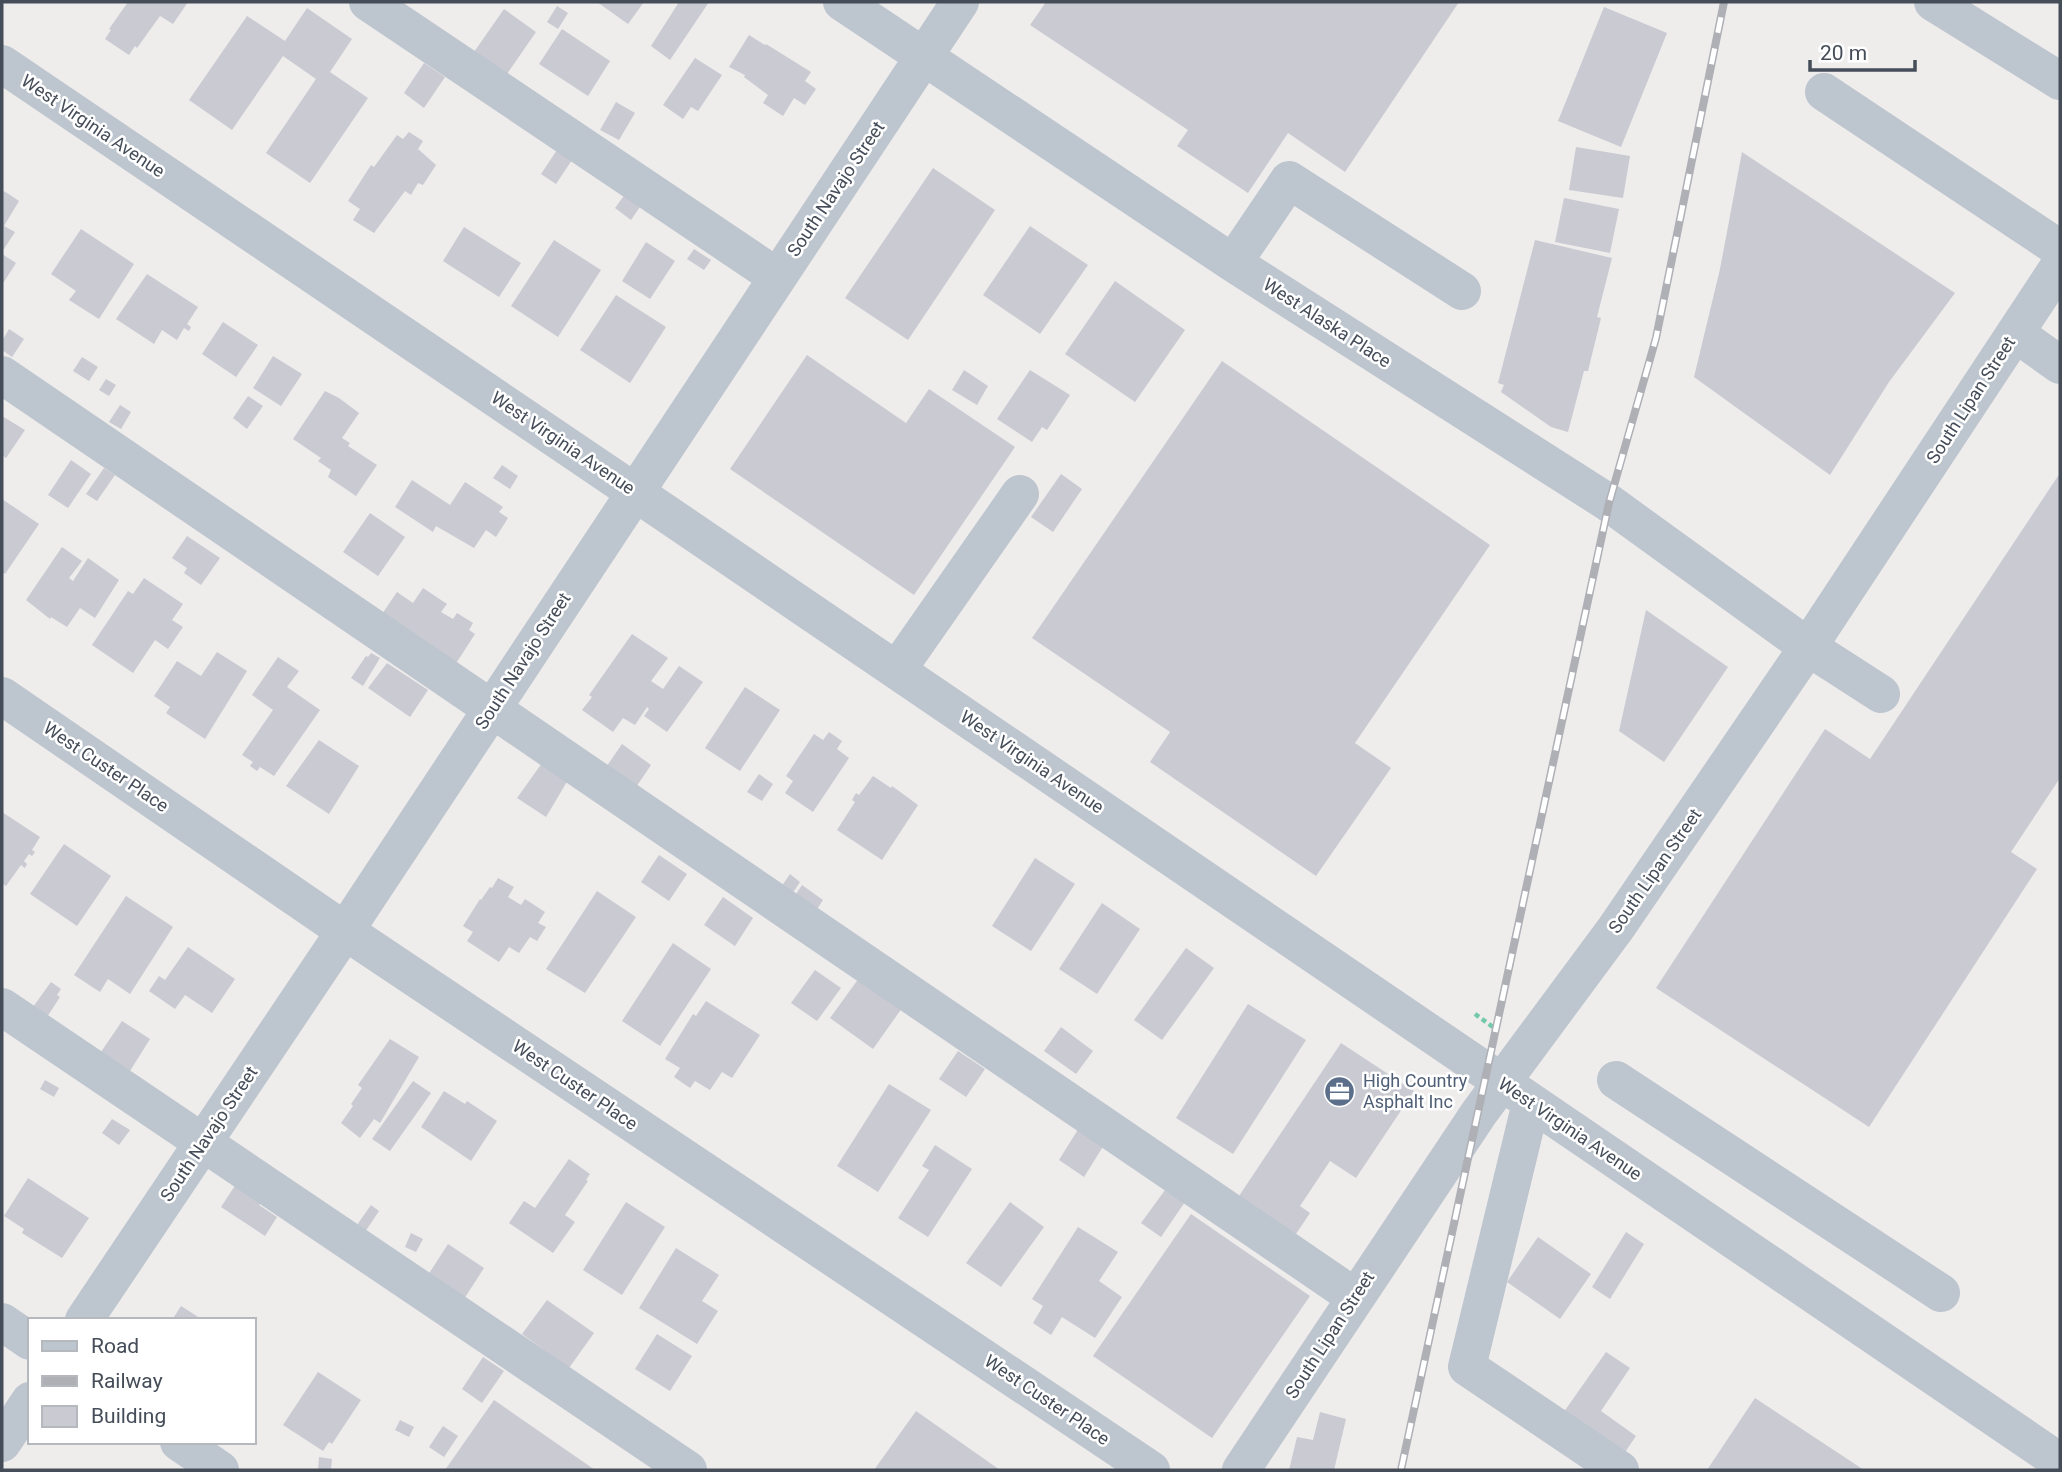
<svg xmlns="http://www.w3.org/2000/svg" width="2062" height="1472" viewBox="0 0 2062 1472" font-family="Roboto,sans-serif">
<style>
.building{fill:#c9cad2}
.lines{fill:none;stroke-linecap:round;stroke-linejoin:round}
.path{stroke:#73caa8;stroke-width:4.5;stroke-dasharray:5 3.5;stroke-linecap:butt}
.minor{stroke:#bdc5ce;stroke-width:38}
.rail-casing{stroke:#aeb0b6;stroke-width:8}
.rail{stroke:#fff;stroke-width:5;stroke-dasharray:16;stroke-linecap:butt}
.labels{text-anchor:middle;stroke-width:5;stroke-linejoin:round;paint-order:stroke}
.street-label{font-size:18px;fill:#454d59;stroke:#fff}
.service-label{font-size:18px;fill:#4e5e75;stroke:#fff;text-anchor:start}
</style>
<rect width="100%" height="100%" fill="#efecec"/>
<path class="building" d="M128 2H188L173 24 160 16 137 48 135 46 129 55 105 39 111 30 109 29Z
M597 2H644L628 24Z
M679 2H709L670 60 651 46Z
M1046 2H1459L1345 172 1288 133 1248 193 1177 146 1188 130 1030 25Z
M557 6 568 13 558 29 547 22Z
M1604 7 1667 33 1621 147 1558 121Z
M307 8 352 39 330 72 368 98 310 183 266 153 316 79 283 56 232 130 189 100 247 16 285 41Z
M504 9 536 32 507 74 474 52Z
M562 29 610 61 588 96 539 64Z
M749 35 765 45 766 44 811 72 805 81 816 89 805 105 794 98 783 116 763 103 768 95 744 77 745 75 729 67Z
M695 58 722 75 698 111 691 107 683 119 663 105Z
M424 63 445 77 424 108 404 93Z
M616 102 635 113 619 140 600 130Z
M409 132 423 141 418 149 436 165 423 185 418 183 411 195 405 191 374 233 353 220 360 209 348 201 371 165 374 167 397 135 403 139Z
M559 147 574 157 556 184 541 174Z
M1576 147 1630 156 1623 198 1569 190Z
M1742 152 1955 293 1889 382 1830 475 1694 377 1720 269Z
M933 168 995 210 908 340 845 298Z
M4 191 19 201 4 226 15 232 2 252V194Z
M626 193 642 204 631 220 615 208Z
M1564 198 1619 209 1610 253 1555 242Z
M1030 226 1088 265 1040 334 983 295Z
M464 227 521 263 499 297 443 261Z
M81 229 134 264 99 319 69 300 76 291 51 274Z
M554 240 601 270 558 337 511 306Z
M1535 240 1612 258 1597 317 1601 318 1588 371H1584L1568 432 1551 427 1501 392 1504 385 1498 383Z
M646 242 675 261 650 299 622 281Z
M694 249 711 260 704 270 687 259Z
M2 254 16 263 2 285Z
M147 274 198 307 187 324 191 327 189 331 184 328 177 340 162 330 154 344 116 319Z
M1115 281 1185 330 1135 402 1065 354Z
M616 295 666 327 630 383 580 350Z
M223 322 258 345 236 377 202 354Z
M9 329 24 339 12 357 2 350V341Z
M807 355 906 423 929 389 1015 447 914 595 730 469Z
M273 356 302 374 281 406 253 388Z
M82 357 98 367 89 381 73 371Z
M1222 361 1490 545 1355 743 1391 768 1316 876 1150 762 1170 732 1032 638Z
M964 370 988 386 977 405 952 390Z
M1030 370 1070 395 1047 430 1042 427 1032 442 997 419Z
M106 379 116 385 109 396 99 390Z
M325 391 339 398 359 413 342 438 350 443 348 446 377 465 356 496 328 477 331 470 318 461 321 458 293 439Z
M248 396 263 406 247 429 233 418Z
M120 405 131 412 121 429 109 422Z
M2 416 25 430 6 458 2 455Z
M71 460 91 474 68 508 48 495Z
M502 465 518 476 510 489 493 478Z
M104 468 115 475 97 501 86 494Z
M2060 473V778L2011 852 2037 869 1869 1127 1656 988 1825 729 1870 759Z
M1061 474 1082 489 1053 532 1031 517Z
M412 480 450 505 465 482 503 507 499 512 508 518 496 537 486 530 474 548 436 526 433 532 395 507Z
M2 499 39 524 5 574 2 572Z
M370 513 405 537 378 576 343 552Z
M187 536 220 558 201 585 184 573 187 568 172 558Z
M62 547 82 561 69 578 73 581 88 558 119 580 95 618 80 608 67 627 51 617 50 619 26 600Z
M144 578 183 604 172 620 183 627 168 649 155 640 133 673 92 645 128 591 133 594Z
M423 588 447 604 441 612 453 619 457 613 473 623 469 630 475 634 455 665 382 614 397 592 413 603Z
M1646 610 1728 667 1664 762 1619 731Z
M632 634 668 658 651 681 663 689 679 666 703 682 667 732 644 716 649 709 647 707 635 725 623 718 613 732 582 710 592 697 589 695Z
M217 652 247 671 205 739 166 713 170 707 154 696 177 661 201 676Z
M371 653 380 658 363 686 351 678 366 656 368 657Z
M278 657 299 671 287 687 320 710 274 776 260 767 257 771 250 766 253 762 242 755 273 710 252 695Z
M387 663 428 690 410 717 368 688Z
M745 687 780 710 740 771 705 748Z
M829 732 842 741 837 749 849 758 813 812 785 793 793 781 786 776 814 734 823 740Z
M319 740 359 766 329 814 286 786Z
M622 744 651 765 632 793 602 773Z
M542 763 568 780 546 817 517 798Z
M759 774 773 784 762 801 747 792Z
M873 776 891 788 892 786 918 805 882 860 837 830 855 802 852 800 856 793 859 795Z
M2 812 40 837 32 850 35 852 32 856 29 854 24 861 27 864 25 868 21 865 6 886 2 883Z
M64 844 111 876 77 926 30 894Z
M659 855 687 874 669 901 641 882Z
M1035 858 1075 884 1031 951 992 926Z
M790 874 800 882 790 897 779 890Z
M498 878 514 887 508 897 521 905 525 899 545 912 538 923 546 927 537 941 530 937 519 953 509 947 499 962 467 941 473 932 463 926 480 899 481 900 490 887 492 888Z
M802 885 823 900 814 914 792 900Z
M597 891 636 917 585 993 546 969Z
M126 896 173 927 130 994 108 979 100 992 74 975Z
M723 897 753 918 735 946 704 925Z
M1102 903 1140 929 1097 994 1059 969Z
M673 943 711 969 660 1046 622 1021Z
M188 947 235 979 212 1013 185 995 175 1009 149 991 159 976 165 980Z
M1186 948 1214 968 1162 1040 1134 1020Z
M815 970 841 988 817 1021 791 1003Z
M859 978 902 1008 873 1049 830 1018Z
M51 982 61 989 57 995 60 997 47 1017 33 1007Z
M706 1001 760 1035 732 1078 722 1072 710 1090 695 1081 690 1088 674 1077 680 1068 665 1059 693 1014 696 1016Z
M1248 1004 1306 1040 1233 1154 1176 1118Z
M122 1021 150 1039 130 1071 101 1052Z
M1061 1027 1093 1051 1076 1074 1044 1051Z
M390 1039 419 1057 380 1123 374 1119 360 1138 341 1123 353 1106 351 1104 362 1088 358 1085Z
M1341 1043 1414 1091 1356 1178 1330 1161 1300 1206 1310 1213 1292 1240 1235 1202Z
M958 1051 985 1069 966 1097 939 1079Z
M45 1080 59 1088 54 1097 40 1089Z
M413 1081 431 1093 390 1151 372 1139Z
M889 1084 931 1110 878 1192 837 1166Z
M444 1091 465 1104 467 1101 497 1121 471 1161 421 1127Z
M112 1119 130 1130 119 1145 102 1133Z
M1079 1128 1104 1145 1084 1177 1059 1160Z
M935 1145 972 1169 928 1237 898 1218 929 1170 922 1166Z
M569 1159 590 1174 586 1180 588 1181 565 1215 575 1222 553 1253 509 1223 524 1201 535 1208Z
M28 1178 89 1218 62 1258 22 1233 24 1229 4 1216Z
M236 1184 262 1201 259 1205 277 1217 265 1236 221 1207Z
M1168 1186 1187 1199 1161 1237 1141 1223Z
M626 1202 665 1227 622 1295 583 1270Z
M1010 1202 1044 1227 1001 1287 966 1263Z
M371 1205 379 1211 361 1238 352 1232Z
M1191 1214 1310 1296 1212 1438 1093 1356Z
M1078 1227 1118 1252 1099 1281 1122 1297 1095 1338 1062 1317 1051 1335 1033 1323 1043 1306 1032 1299Z
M1626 1232 1644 1244 1610 1299 1592 1287Z
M411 1233 423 1239 416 1252 405 1247Z
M1538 1237 1591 1274 1560 1319 1507 1282Z
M448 1244 484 1268 464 1299 428 1275Z
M676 1248 719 1275 702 1301 718 1311 697 1344 639 1308Z
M547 1300 594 1333 569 1368 522 1334Z
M181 1306 203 1320H172Z
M657 1334 692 1356 670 1391 635 1369Z
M1606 1352 1630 1368 1601 1411 1636 1436 1621 1458 1561 1416Z
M483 1357 504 1371 482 1403 462 1389Z
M318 1372 361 1400 332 1444 329 1442 323 1451 283 1425Z
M1755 1398 1864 1470H1707Z
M494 1400 595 1470H445Z
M916 1411 1000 1470H874Z
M1320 1412 1346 1419 1334 1470H1289L1297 1437 1313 1440Z
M400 1420 414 1427 409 1437 395 1430Z
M443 1426 458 1436 444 1457 429 1447Z
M319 1457 332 1459 331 1470H318Z"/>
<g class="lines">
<path class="path" d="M1475 1014 1497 1030"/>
<path class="minor" d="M368 2 777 277
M842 2 1233 263 1609 503 1808 647 1881 694
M1933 2 2060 81
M2 64 664 512 2060 1462
M1824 92 2060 249
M1233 263 1289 180 1462 291
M2015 333 2060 365
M2 375 1355 1297
M897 670 1020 494
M2 696 345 931 1151 1470
M2 1007 688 1470
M1616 1080 1941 1293
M1531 1103 1467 1367 1620 1470
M84 1320 345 931 960 2
M2 1322 30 1341
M179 1442 220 1470
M2 1443 30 1401
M1241 1470 1479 1113 1616 928 1808 647 2060 265"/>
<defs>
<path id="rail" d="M1401 1470 1609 503 1656 338 1724 2"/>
</defs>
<use href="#rail" class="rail-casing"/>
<use href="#rail" class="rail"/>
</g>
<defs>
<symbol id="office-disc" viewBox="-11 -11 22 22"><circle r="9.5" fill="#5c6f8a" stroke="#fff"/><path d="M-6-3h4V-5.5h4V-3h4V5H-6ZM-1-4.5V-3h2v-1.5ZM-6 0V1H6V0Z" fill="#fff"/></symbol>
</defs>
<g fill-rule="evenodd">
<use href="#office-disc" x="1322" y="1074" width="35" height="35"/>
</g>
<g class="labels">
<g class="street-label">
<text transform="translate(93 126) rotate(34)" y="6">West Virginia Avenue</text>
<text transform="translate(836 189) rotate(-56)" y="6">South Navajo Street</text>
<text transform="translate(1327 323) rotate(33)" y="6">West Alaska Place</text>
<text transform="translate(1971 400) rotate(-57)" y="6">South Lipan Street</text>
<text transform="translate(563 443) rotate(34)" y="6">West Virginia Avenue</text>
<text transform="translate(523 661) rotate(-57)" y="6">South Navajo Street</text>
<text transform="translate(1032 762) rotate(34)" y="6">West Virginia Avenue</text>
<text transform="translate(106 767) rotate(34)" y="6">West Custer Place</text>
<text transform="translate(1655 871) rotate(-55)" y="6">South Lipan Street</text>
<text transform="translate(575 1085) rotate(34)" y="6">West Custer Place</text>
<text transform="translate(1570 1129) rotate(34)" y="6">West Virginia Avenue</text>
<text transform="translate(209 1134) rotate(-56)" y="6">South Navajo Street</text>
<text transform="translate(1330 1335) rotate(-57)" y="6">South Lipan Street</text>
<text transform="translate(1047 1400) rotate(34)" y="6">West Custer Place</text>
</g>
<g class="service-label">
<text x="1363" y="1087">High Country<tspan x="1363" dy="21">Asphalt Inc</tspan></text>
</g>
</g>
<rect width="2062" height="1472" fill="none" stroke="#454d59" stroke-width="7"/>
<rect x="28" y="1318" width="228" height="126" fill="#ffffff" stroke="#b5b8bd" stroke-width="2"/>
<rect x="42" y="1341" width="35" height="10" fill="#bdc5ce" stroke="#b5b8bd" stroke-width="2"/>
<text x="91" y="1353" font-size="21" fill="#454d59">Road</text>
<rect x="42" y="1376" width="35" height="10" fill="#aeb0b6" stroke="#b5b8bd" stroke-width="2"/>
<text x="91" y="1388" font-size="21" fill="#454d59">Railway</text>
<rect x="42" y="1406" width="35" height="21" fill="#c9cad2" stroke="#b5b8bd" stroke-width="2"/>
<text x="91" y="1423" font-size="21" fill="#454d59">Building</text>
<path d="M1810 60v10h105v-10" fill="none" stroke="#454d59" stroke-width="3.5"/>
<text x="1820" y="60" font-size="21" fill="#454d59" stroke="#ffffff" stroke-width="5" paint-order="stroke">20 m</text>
</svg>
